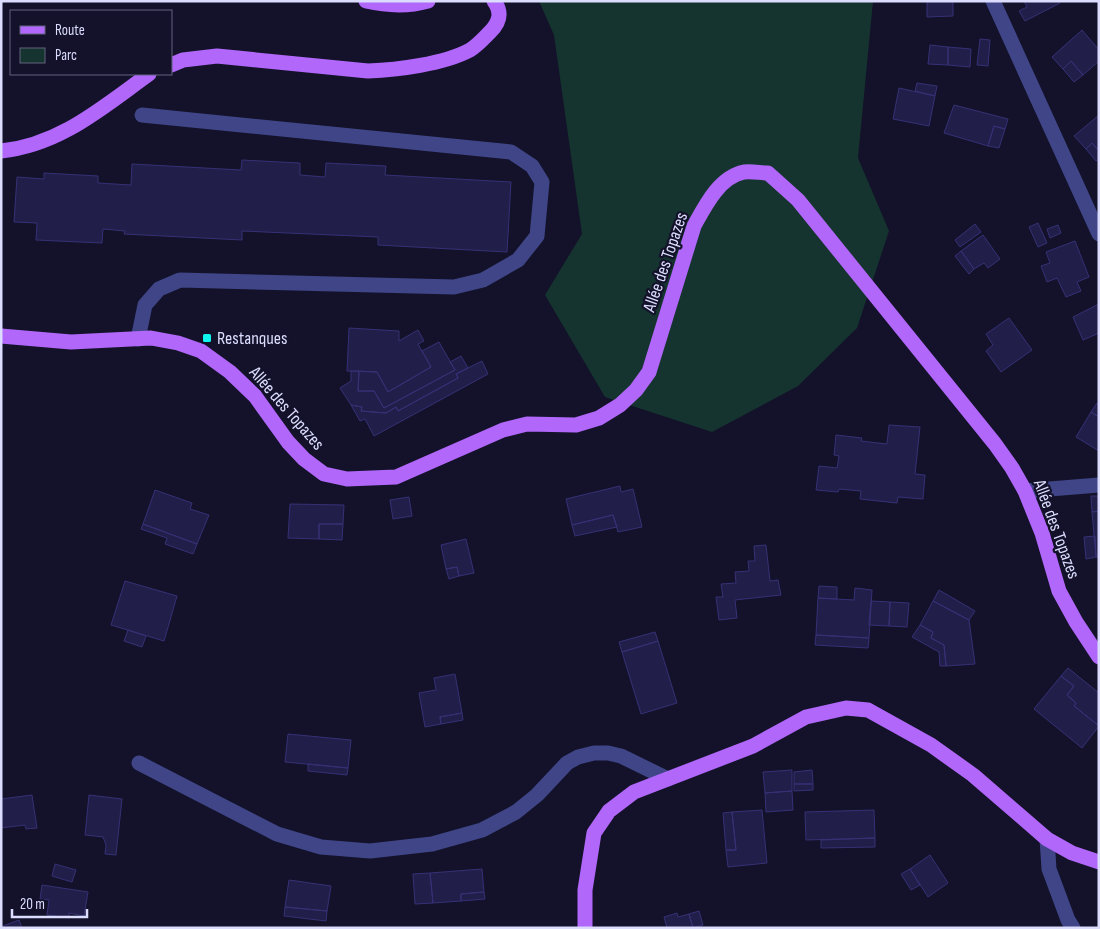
<svg xmlns="http://www.w3.org/2000/svg" width="1100" height="929" viewBox="0 0 1100 929" font-family="'Sofia Sans Condensed',sans-serif">
<style>
.green{fill:#15342f}
.building{fill:#221e4a;stroke:#363175}
.lines{fill:none;stroke-linecap:round;stroke-linejoin:round}
.minor{stroke:#3f4587;stroke-width:15}
.major{stroke:#b067fa;stroke-width:15}
.poi-dot{fill:#0ff6ef;stroke:#13122a;stroke-width:2}
.labels{text-anchor:middle;stroke-width:4.5;stroke-linejoin:round;paint-order:stroke}
.street-label{font-size:18px;fill:#dcdcfe;stroke:#13122a}
.poi-label{font-size:18px;fill:#dcdcfe;stroke:#13122a;text-anchor:start}
</style>
<rect width="100%" height="100%" fill="#13122a"/>
<path class="green" d="M539 1H873L858 158 889 231 857 328 798 386 712 432 605 397 545 295 582 234 554 35Z"/>
<path class="building" d="M927 1H953V16L927 17Z
M1024 1H1059L1060 3 1025 21 1019 11 1027 7Z
M1082 30 1099 50V61L1083 75 1071 61 1063 69 1052 57Z
M980 39 990 40 988 66 977 65Z
M930 45 948 47V65L928 64Z
M948 47 971 49 970 67 948 65Z
M1071 61 1083 75 1074 82 1063 69Z
M917 83 937 86 935 96 915 91Z
M899 88 935 96 929 126 893 119Z
M954 105 1008 119 1005 129 994 126 988 146 944 133Z
M1099 115V151L1092 143 1086 149 1074 136Z
M994 126 1005 129 999 148 988 146Z
M1092 143 1099 151V159L1096 161 1086 149Z
M242 160 300 163V175L325 177 326 163 386 166 385 175 511 182 507 252 378 245V237L242 231V240L124 234 125 231 103 229 102 243 36 240 37 223 14 222 17 177 44 179V173L98 176V183L131 185 132 164 241 170Z
M1038 223 1047 243 1038 247 1029 227Z
M975 224 981 232 960 247 955 240Z
M1058 225 1061 233 1050 238 1047 229Z
M983 235 1000 259 988 268 984 263 974 269 961 251Z
M1075 241 1089 277 1077 282 1081 291 1066 297 1057 278 1047 282 1041 266 1050 263 1046 252Z
M961 251 974 269 969 274 955 256Z
M1099 304V333L1083 340 1073 317Z
M1009 318 1032 350 1001 372 986 351 993 345 986 334Z
M349 328 399 331V341L418 330 424 341 418 344 431 367 388 392 377 372 347 371Z
M439 342 455 370 384 408 374 391H358L359 371 377 372 388 392 431 367 422 351Z
M461 356 468 368 456 374 458 378 398 411 396 407 386 413 361 411 362 407 351 405 340 388 351 381V371H359L358 391H374L384 408 455 370 450 362Z
M482 361 488 374 374 436 365 419 360 421 351 405 362 407 361 411 386 413 396 407 398 411 458 378 456 374Z
M1097 403 1099 404V417L1091 412Z
M1091 412 1099 417V451L1076 437Z
M889 425 920 427 915 474 925 475 923 499 898 497 897 503 860 499 861 491 839 489 838 492 816 490 819 466 837 468 839 456 834 455 836 435 862 438 861 441 887 444Z
M620 486 621 492 633 489 642 527 618 532 613 515 572 525 566 499Z
M155 490 192 503 190 509 209 515 197 544 143 524Z
M1091 496H1099V511L1092 512Z
M409 497 412 516 393 519 390 500Z
M290 504 344 505 343 524H319V539L288 538Z
M1099 511V557H1096L1092 512Z
M613 515 617 527 575 536 572 525Z
M143 524 197 544 193 554 165 544 167 538 141 529Z
M319 524H343L342 540 319 539Z
M1095 536 1096 557 1086 559 1084 537Z
M466 539 474 573 459 576 457 567 446 569 441 545Z
M766 545 770 581 778 580 781 595 735 600 737 618 719 620 716 597H723L721 584 736 583 735 572 749 571 748 561H755L754 546Z
M457 567 459 576 449 579 446 569Z
M125 581 177 596 164 641 111 625Z
M819 586 837 587V599L818 598Z
M855 588 872 590 869 638 816 635 818 598 854 600Z
M939 590 975 611 969 620 933 601Z
M871 601 890 602 889 626 869 625Z
M933 601 969 620 975 664 946 666 944 645 931 638 933 632 920 625Z
M890 602 909 603 907 627 889 626Z
M920 625 933 632 931 638 944 645 946 666H940L939 652 912 637Z
M128 630 146 636 142 647 124 641Z
M655 632 658 641 622 652 619 642Z
M816 635 869 638 868 648 815 645Z
M658 641 677 703 641 714 622 652Z
M1068 668 1099 693V726L1074 706 1076 703 1067 695 1074 686 1061 676Z
M455 674 462 713 440 717 441 724 425 727 419 693 436 690 434 678Z
M1061 676 1074 686 1067 695 1076 703 1074 706 1099 726 1082 748 1034 709Z
M462 713 463 720 441 724 440 717Z
M288 734 351 740 348 768 285 762Z
M308 764 348 768 347 775 308 771Z
M792 770V791L765 793 763 772Z
M812 770 813 784H794V772Z
M794 784H813V790L794 791Z
M792 791 793 810 766 812 765 793Z
M32 795 37 828 26 829 25 825 1 828V799Z
M89 795 122 799 116 855 105 854 106 845 103 837 85 835Z
M762 810 767 863 728 867 726 850H736L732 812Z
M874 810 875 838 806 840 805 812Z
M732 812 736 850H726L723 813Z
M875 838V847L821 848V840Z
M930 855 948 883 928 897 910 869Z
M55 864 76 870 72 882 52 876Z
M482 869 484 892 461 894V901L433 903 430 873Z
M910 869 920 885 911 890 901 874Z
M430 873 433 903 415 904 413 874Z
M289 880 331 886 327 911 285 907Z
M42 885 88 892 84 916 69 913V918L47 915 49 900 40 899Z
M484 892 485 899 461 901V894Z
M285 907 327 911 326 921 284 916Z
M699 911 703 925 693 928 689 914Z
M677 913 678 917 689 914 693 928H667L664 917Z
M19 920 22 928H2L3 926Z"/>
<g class="lines">
<path class="minor" d="M993 1 1099 234
M138 339 145 305 159 289 180 280 454 287 483 280 518 260 537 236 542 182 532 166 511 152 142 115
M1025 491 1099 485
M139 763 277 834 321 847 370 851 432 844 482 830 516 812 537 795 567 763 578 757 594 753H608L621 756 668 779
M1047 839 1049 869 1068 920 1073 928"/>
<path class="major" d="M366 1C388 6 407 7 428 1
M171 65 183 60 217 56 368 71C397 70 444 64 470 50 478 45 484 38 490 32 500 22 502 12 494 1
M1 151C60 145 103 107 149 74
M1 336 71 342 151 338 178 343 201 351 230 372 255 396 288 442 304 459 324 474 347 479 396 477 503 430 527 424 576 425 599 418 620 405 636 390 649 372 694 226C705 206 719 177 744 172 752 171 761 173 768 173L798 200 995 444 1012 468 1025 491 1042 533 1059 591 1076 622 1099 657
M585 928V890L594 833 609 811 634 792 753 746 806 717 846 708 868 710 931 745 973 775 1047 839 1072 853 1099 862"/>
</g>
<rect class="poi-dot" x="202" y="333" width="10" height="10" rx="2.5"/>
<g class="labels">
<g class="street-label">
<text transform="translate(665 262) rotate(-71)" y="6">Allée des Topazes</text>
<text transform="translate(287 408) rotate(49)" y="6">Allée des Topazes</text>
<text transform="translate(1057 529) rotate(70)" y="6">Allée des Topazes</text>
</g>
<g class="poi-label">
<text x="217" y="344">Restanques</text>
</g>
</g>
<rect width="1100" height="929" fill="none" stroke="#dcdcfe" stroke-width="5"/>
<rect x="10" y="10" width="162" height="65" fill="#13122a" stroke="#63637f"/>
<rect x="20" y="26" width="25" height="8" fill="#b067fa" stroke="#63637f"/>
<text x="55" y="35" font-size="15" fill="#dcdcfe">Route</text>
<rect x="20" y="48" width="25" height="15" fill="#15342f" stroke="#63637f"/>
<text x="55" y="60" font-size="15" fill="#dcdcfe">Parc</text>
<path d="M12 909v8h75v-8" fill="none" stroke="#dcdcfe" stroke-width="2.5"/>
<text x="20" y="909" font-size="15" fill="#dcdcfe" stroke="#13122a" stroke-width="4" paint-order="stroke">20 m</text>
</svg>
